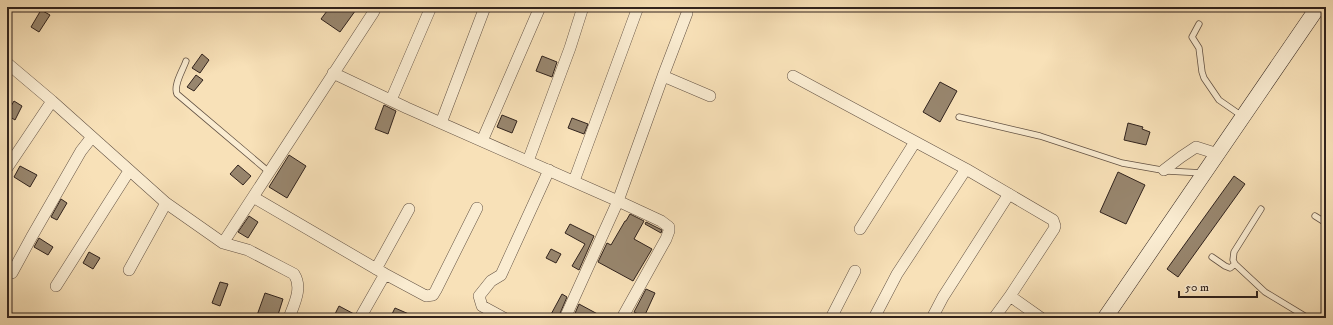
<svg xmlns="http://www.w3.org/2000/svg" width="1333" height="325" viewBox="0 0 1333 325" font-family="'IM FELL DW Pica',serif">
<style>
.building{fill:#98866e;stroke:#31231d}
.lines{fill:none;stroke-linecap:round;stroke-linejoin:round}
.lane-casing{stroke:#635244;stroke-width:7}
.street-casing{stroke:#635244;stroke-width:12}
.secondary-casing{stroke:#31231d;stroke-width:16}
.lane{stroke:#faecd1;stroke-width:5.5}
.street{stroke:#faecd1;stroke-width:11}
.secondary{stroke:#faecd1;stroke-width:15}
</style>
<rect width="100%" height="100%" fill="#f8e1b8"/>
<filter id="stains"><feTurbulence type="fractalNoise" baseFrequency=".005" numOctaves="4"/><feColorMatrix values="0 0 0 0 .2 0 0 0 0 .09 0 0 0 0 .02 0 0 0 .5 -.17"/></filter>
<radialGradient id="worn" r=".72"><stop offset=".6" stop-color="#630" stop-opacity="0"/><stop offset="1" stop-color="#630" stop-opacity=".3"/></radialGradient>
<path class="building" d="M330 7H358L340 32 321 19Z
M41 10 50 15 39 32 31 27Z
M202 54 209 60 200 73 192 68Z
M542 56 557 62 552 77 536 71Z
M196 75 203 80 194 91 187 87Z
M940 82 957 91 940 122 923 112Z
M14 101 22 106 15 120 7 115V113Z
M384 105 396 111 388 134 375 129Z
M502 115 517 121 512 133 497 127Z
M572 118 588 124 584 134 568 128Z
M1128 123 1143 127 1142 129 1150 132 1146 145 1124 140Z
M289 155 306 166 287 198 269 187Z
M238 165 251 176 243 185 230 174Z
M20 166 37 175 30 187 14 177Z
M1118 172 1145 185 1126 224 1100 212Z
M1234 176 1245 184 1178 277 1167 269Z
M61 199 67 203 57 220 51 217Z
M630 214 644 221 634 239 652 249 633 281 598 262 607 243 611 245 625 221H626Z
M249 216 258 222 248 238 238 232Z
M646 222 662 230 661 233 645 224Z
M570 224 594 236 579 270 572 266 585 244 565 233Z
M39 238 53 247 48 255 34 247Z
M551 249 561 254 556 263 546 258Z
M89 252 100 258 93 269 83 263Z
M220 282 228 284 220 306 212 303Z
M646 289 655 293 644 317 634 312Z
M265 293 283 299 277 318H256Z
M562 294 567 297 558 318H549Z
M579 304 605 318H573Z
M339 306 354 314 353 318H333Z
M395 308 418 318H390Z"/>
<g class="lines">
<defs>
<path id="lane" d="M1199 24 1192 37 1199 48 1202 72 1204 78 1219 100 1242 116
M186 61C183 70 173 85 177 94L269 172
M959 117 1040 136 1122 163 1167 171 1203 173
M1261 209 1234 252 1233 260 1235 264 1265 292 1308 318
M1315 216 1326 223
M1212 257 1225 266 1230 268 1235 264"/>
<path id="street" d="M7 63 52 101 166 203 223 243 248 250 294 274C303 288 294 304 289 318
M333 73 407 108 618 201 661 221 669 227V231L666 239 622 318
M663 76 687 13
M793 76 966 169 1053 220 1055 226 1054 229 1010 296 1041 318
M391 100 431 7
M441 123 485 7
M482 141 540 7
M528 161 570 48 583 7
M7 168 52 101
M1164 170 1181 157 1196 147 1218 154
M574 181 638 7
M253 197 385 274 426 296 433 295 436 290 477 208
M860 229 915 142
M223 243 373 13 376 7
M376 269 409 209
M129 270 166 203
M12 273 31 238 81 151 92 137
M56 286 129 171
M360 318 385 274
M504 318 482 306 479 296 491 281 501 275 549 170
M565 318 618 201 663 76 710 96
M831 318 855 271
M874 318 897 274 966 169
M932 318 943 297 1009 194
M994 318 1010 296"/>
<path id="secondary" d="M1105 318 1318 7"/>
</defs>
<use href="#lane" class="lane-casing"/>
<use href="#street" class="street-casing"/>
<use href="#secondary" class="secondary-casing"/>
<use href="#lane" class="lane"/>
<use href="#street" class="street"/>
<use href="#secondary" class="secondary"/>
</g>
<rect width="1333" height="325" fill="none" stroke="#f8e1b8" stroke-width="24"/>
<rect x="8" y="8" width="1317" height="309" fill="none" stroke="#31231d" stroke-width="2"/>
<rect x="12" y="12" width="1309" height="301" fill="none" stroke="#31231d"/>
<path d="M1179 291v6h78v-6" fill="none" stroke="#31231d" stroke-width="2"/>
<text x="1185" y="291" font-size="12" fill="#31231d" stroke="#faecd1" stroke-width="3" paint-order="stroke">50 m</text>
<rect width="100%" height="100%" filter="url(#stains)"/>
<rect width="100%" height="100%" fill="url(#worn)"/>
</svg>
